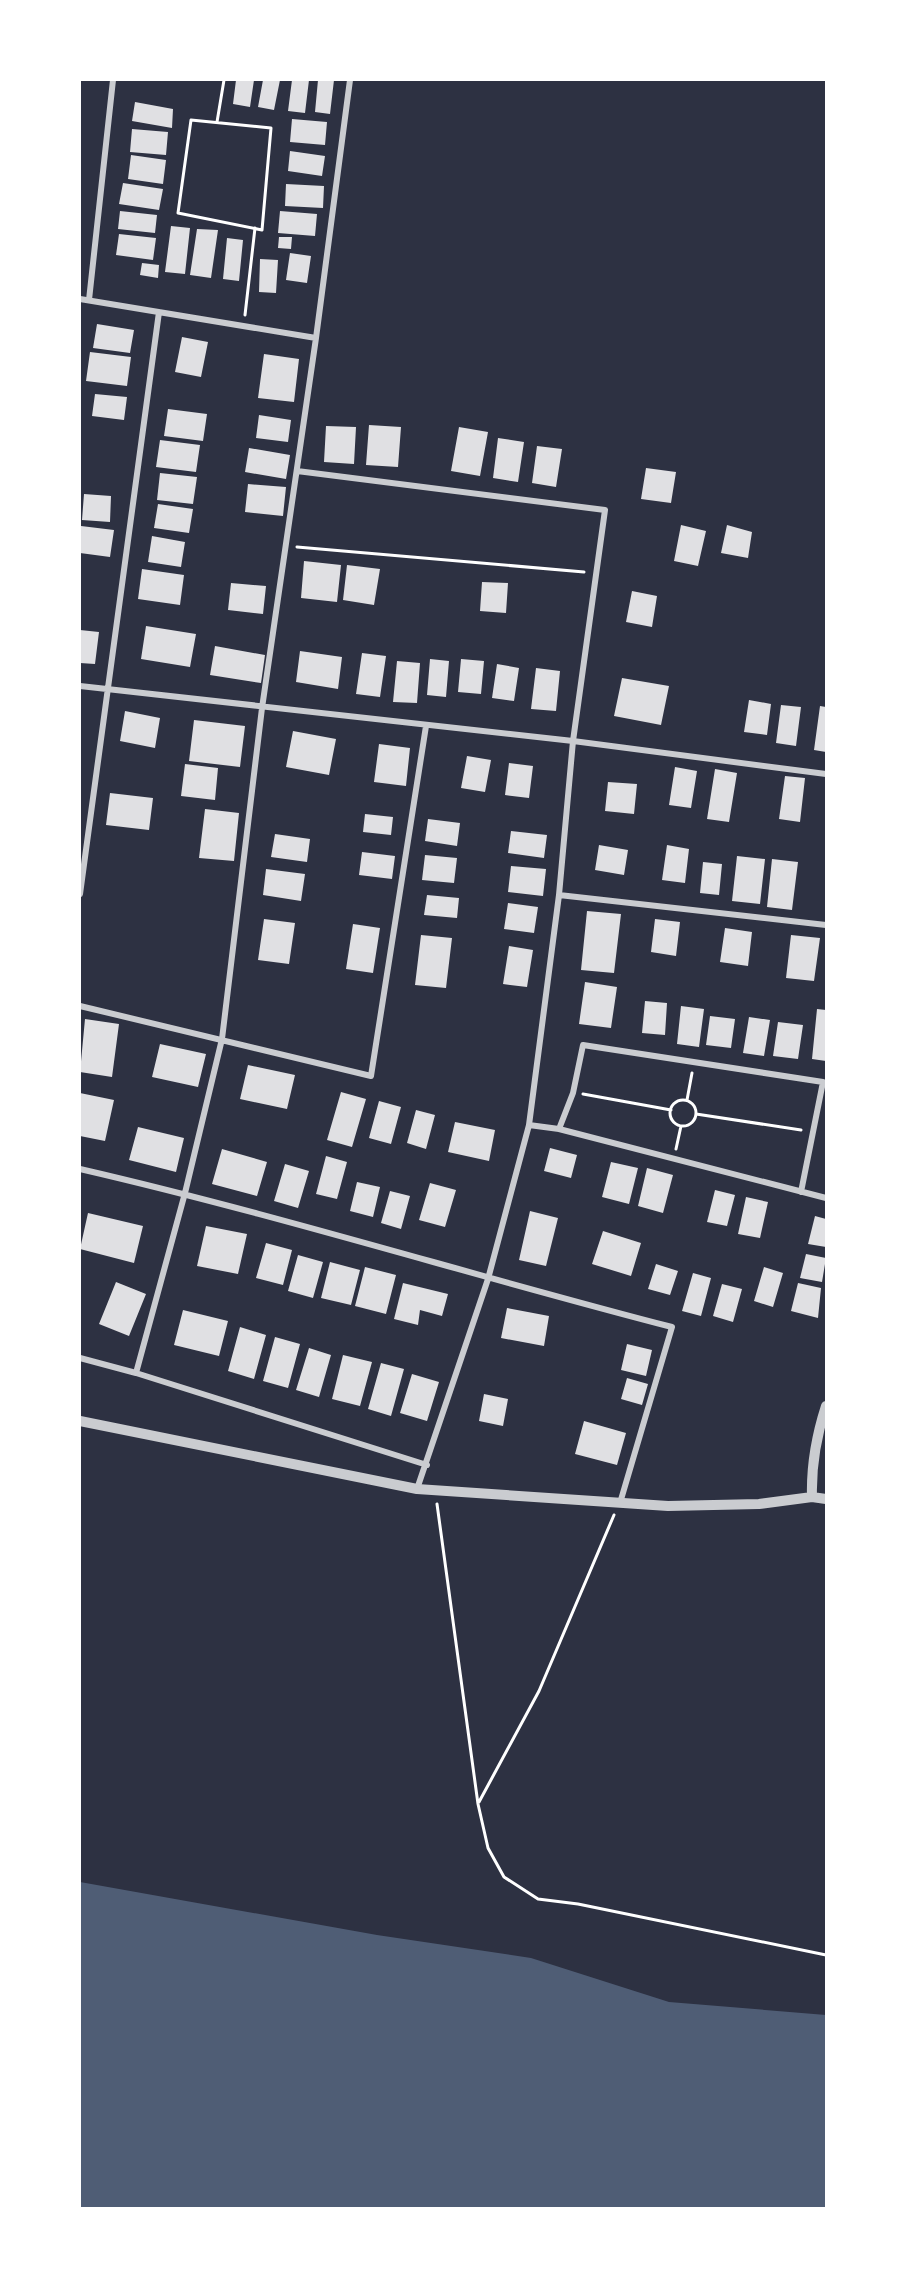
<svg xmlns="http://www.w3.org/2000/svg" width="906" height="2288" viewBox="0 0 906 2288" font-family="'Nunito Sans',sans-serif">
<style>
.water{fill:#4f5d75}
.building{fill:#e0e0e3}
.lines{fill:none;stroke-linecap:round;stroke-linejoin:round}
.path{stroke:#fff;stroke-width:3}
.minor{stroke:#caccd0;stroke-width:6}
.tertiary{stroke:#caccd0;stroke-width:10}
</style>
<rect width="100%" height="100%" fill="#2d3142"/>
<path class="water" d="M80 1882 377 1935 531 1958 669 2002 826 2015V2208H80Z"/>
<path class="building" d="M236 80H254L250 107 233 104Z
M263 80H280L274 110 258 107Z
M292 80H309L305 113 288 111Z
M318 80H334L330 114 315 112Z
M135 102 173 109 172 128 132 121Z
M292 119 327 122 325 145 290 142Z
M132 129 168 132 166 155 130 152Z
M290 151 325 156 322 176 288 171Z
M131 155 166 160 163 184 128 179Z
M123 183 163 189 159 210 119 204Z
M286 184 324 186 323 208 285 206Z
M120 211 157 215 155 233 118 229Z
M280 211 317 214 315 236 278 233Z
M171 226 190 228 185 274 165 272Z
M197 229 218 230 211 278 190 275Z
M119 234 156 238 153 260 116 255Z
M279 237H292L291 249 278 248Z
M227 238 243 240 239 281 223 279Z
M290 253 311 256 307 283 286 280Z
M260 259 278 260 276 293 259 292Z
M142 263 159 265 158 278 140 275Z
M97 324 134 330 130 353 93 348Z
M182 337 208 342 201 377 175 372Z
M90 352 131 357 127 386 86 381Z
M264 354 299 359 294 402 258 398Z
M95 394 127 397 124 420 92 416Z
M168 409 207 414 203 441 164 436Z
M259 415 291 420 288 442 256 438Z
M369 425 401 427 398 467 366 465Z
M326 426 356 427 354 464 324 462Z
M459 427 488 432 480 476 451 471Z
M498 438 524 442 518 482 493 478Z
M160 440 200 445 196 472 156 467Z
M537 446 562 449 556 487 532 483Z
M249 448 290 455 286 479 245 472Z
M646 468 676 472 671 503 641 499Z
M160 473 197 477 193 504 157 500Z
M248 484 286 487 283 516 245 512Z
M84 494 111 496 110 522 82 520Z
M158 504 193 509 189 533 154 528Z
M681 525 706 531 698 566 674 561Z
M727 525 752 532 748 558 721 553Z
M81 526 114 530 110 557 80 553Z
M152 536 185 542 181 567 148 562Z
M304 561 341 565 337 602 301 598Z
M347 565 380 569 374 605 343 600Z
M142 569 184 575 180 605 138 599Z
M482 582 508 583 506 613 480 611Z
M231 583 266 586 263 614 228 610Z
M632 591 657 596 652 627 626 622Z
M146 626 196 634 190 667 141 659Z
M80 630 99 632 95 664 80 663Z
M215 646 265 655 261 683 210 675Z
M300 651 342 657 338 689 296 682Z
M362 653 386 656 380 697 356 694Z
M430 659 449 661 446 697 427 695Z
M461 659 484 661 481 694 458 692Z
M397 661 420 663 417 703 393 702Z
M497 664 519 668 514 701 492 698Z
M536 668 560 671 556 711 531 709Z
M622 678 669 686 661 725 614 716Z
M749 700 771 704 767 735 744 732Z
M781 705 801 707 796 746 776 743Z
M820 706 826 707V752L814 750Z
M125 711 160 718 155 748 120 741Z
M194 720 245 726 240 767 189 761Z
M293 731 336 739 329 775 286 767Z
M379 744 410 748 406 786 374 782Z
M467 756 491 760 485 792 461 788Z
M509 763 533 766 529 798 505 795Z
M185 764 218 768 215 800 181 796Z
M675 767 697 771 691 808 669 805Z
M715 769 737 773 729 822 707 819Z
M785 776 805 778 800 822 779 819Z
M608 782 637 784 634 814 605 811Z
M110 793 153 798 149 830 106 825Z
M205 809 239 813 234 861 199 858Z
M365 814 393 817 391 835 363 832Z
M428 819 460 823 457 846 425 841Z
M511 831 547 835 544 858 508 853Z
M275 834 310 839 307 862 271 857Z
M599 845 628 850 624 875 595 870Z
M667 845 689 849 685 883 662 880Z
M362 852 395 856 392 879 359 875Z
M425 855 457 858 454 883 422 880Z
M737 856 765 859 760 904 732 901Z
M772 859 798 862 792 910 767 907Z
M703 862 722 864 719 895 700 893Z
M511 866 546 869 543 896 508 892Z
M266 869 305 874 301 901 263 895Z
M427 895 459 898 457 918 424 915Z
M508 903 538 907 534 933 504 929Z
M587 911 621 914 614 973 581 970Z
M264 919 295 923 289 964 258 960Z
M655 919 680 922 676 956 651 952Z
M353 924 380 928 373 973 346 969Z
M725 928 752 932 748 966 720 962Z
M421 935 452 938 446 988 415 985Z
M791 935 820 938 814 981 786 978Z
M509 946 533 950 527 987 503 984Z
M585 982 617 987 611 1028 579 1024Z
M645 1001 667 1003 665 1035 642 1033Z
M681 1006 704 1009 699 1047 677 1044Z
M817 1009 826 1010V1061L812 1059Z
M710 1016 735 1019 731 1048 706 1045Z
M749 1017 770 1020 764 1056 743 1053Z
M85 1019 119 1024 112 1077 80 1072Z
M778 1022 803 1025 798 1059 773 1056Z
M160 1044 206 1054 198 1087 152 1077Z
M248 1065 295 1075 287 1109 240 1099Z
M341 1092 366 1099 352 1147 327 1140Z
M80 1093 114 1100 105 1141 80 1136Z
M379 1101 401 1107 391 1144 369 1138Z
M416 1110 435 1115 426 1149 407 1143Z
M455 1122 495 1130 489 1161 448 1152Z
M138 1127 184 1138 176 1172 129 1160Z
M550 1148 577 1155 571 1178 544 1171Z
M222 1149 267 1162 257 1196 212 1184Z
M326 1156 347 1162 337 1199 316 1194Z
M611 1162 638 1168 629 1204 602 1197Z
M285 1164 309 1171 298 1208 274 1201Z
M647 1168 673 1175 663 1213 638 1206Z
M357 1182 380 1187 373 1217 350 1211Z
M430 1183 456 1190 445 1227 419 1220Z
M715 1190 735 1195 727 1226 707 1222Z
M390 1191 410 1196 401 1229 381 1223Z
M746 1197 768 1202 760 1238 738 1234Z
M530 1211 558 1218 546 1266 519 1260Z
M88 1213 143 1226 134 1263 80 1249Z
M815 1216 826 1219V1247L808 1244Z
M206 1226 247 1234 238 1274 197 1266Z
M603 1231 641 1243 631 1276 592 1264Z
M266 1243 292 1250 283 1285 256 1278Z
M806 1254 826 1258 822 1282 800 1278Z
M298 1255 323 1262 313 1298 288 1291Z
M330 1262 360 1270 351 1305 321 1298Z
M656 1264 678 1271 670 1295 648 1289Z
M365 1267 396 1275 386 1314 355 1306Z
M764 1267 783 1273 773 1307 754 1301Z
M693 1273 711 1278 701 1316 682 1311Z
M116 1282 146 1294 129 1336 99 1324Z
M403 1283 448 1294 442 1316 420 1310 418 1325 394 1319Z
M798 1283 821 1288 818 1318 791 1311Z
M722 1284 742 1289 733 1322 713 1316Z
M507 1308 549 1316 544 1346 501 1338Z
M183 1310 228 1321 219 1356 174 1345Z
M240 1327 266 1335 254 1379 228 1371Z
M275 1337 300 1344 288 1388 263 1381Z
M627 1344 652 1350 646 1376 621 1370Z
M309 1348 331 1355 319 1397 296 1390Z
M343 1355 372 1362 360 1406 332 1399Z
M381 1363 404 1369 391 1416 368 1409Z
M412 1374 439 1382 427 1421 400 1413Z
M627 1378 648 1384 642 1405 621 1399Z
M484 1394 508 1399 503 1426 479 1421Z
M584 1421 626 1433 617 1465 575 1454Z"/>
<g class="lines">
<path class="path" d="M191 120 271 128 262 230 178 213Z
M217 122 224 80
M245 315 255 228
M297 547 584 572
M583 1094 671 1110
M687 1100 692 1073
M670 1113a13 13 0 1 1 26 0a13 13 0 1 1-26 0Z
M696 1114 801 1130
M676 1149 681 1126
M437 1504 478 1804 488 1848 504 1877 538 1899 578 1904 826 1955
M479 1802 539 1691 614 1515"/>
<path class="minor" d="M80 299 316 338
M89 300 113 80
M297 471 605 510 573 741 559 895 529 1125 488 1279 417 1489
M80 686 573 741 826 774
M80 894 159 312
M559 895 826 925
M80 1006 371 1076 426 726
M529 1125 559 1129 826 1198
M559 1129 573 1093 583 1045 823 1082 801 1192
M80 1169C279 1215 474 1276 672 1327L620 1503
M80 1358 136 1373 427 1465
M136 1373 185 1193 222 1039 262 708 316 338 350 80"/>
<path class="tertiary" d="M80 1421 417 1489 668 1506 759 1504 812 1497 826 1499
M812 1497C811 1464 816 1437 826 1406"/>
</g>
<rect width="906" height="2288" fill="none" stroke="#ffffff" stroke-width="162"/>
</svg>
